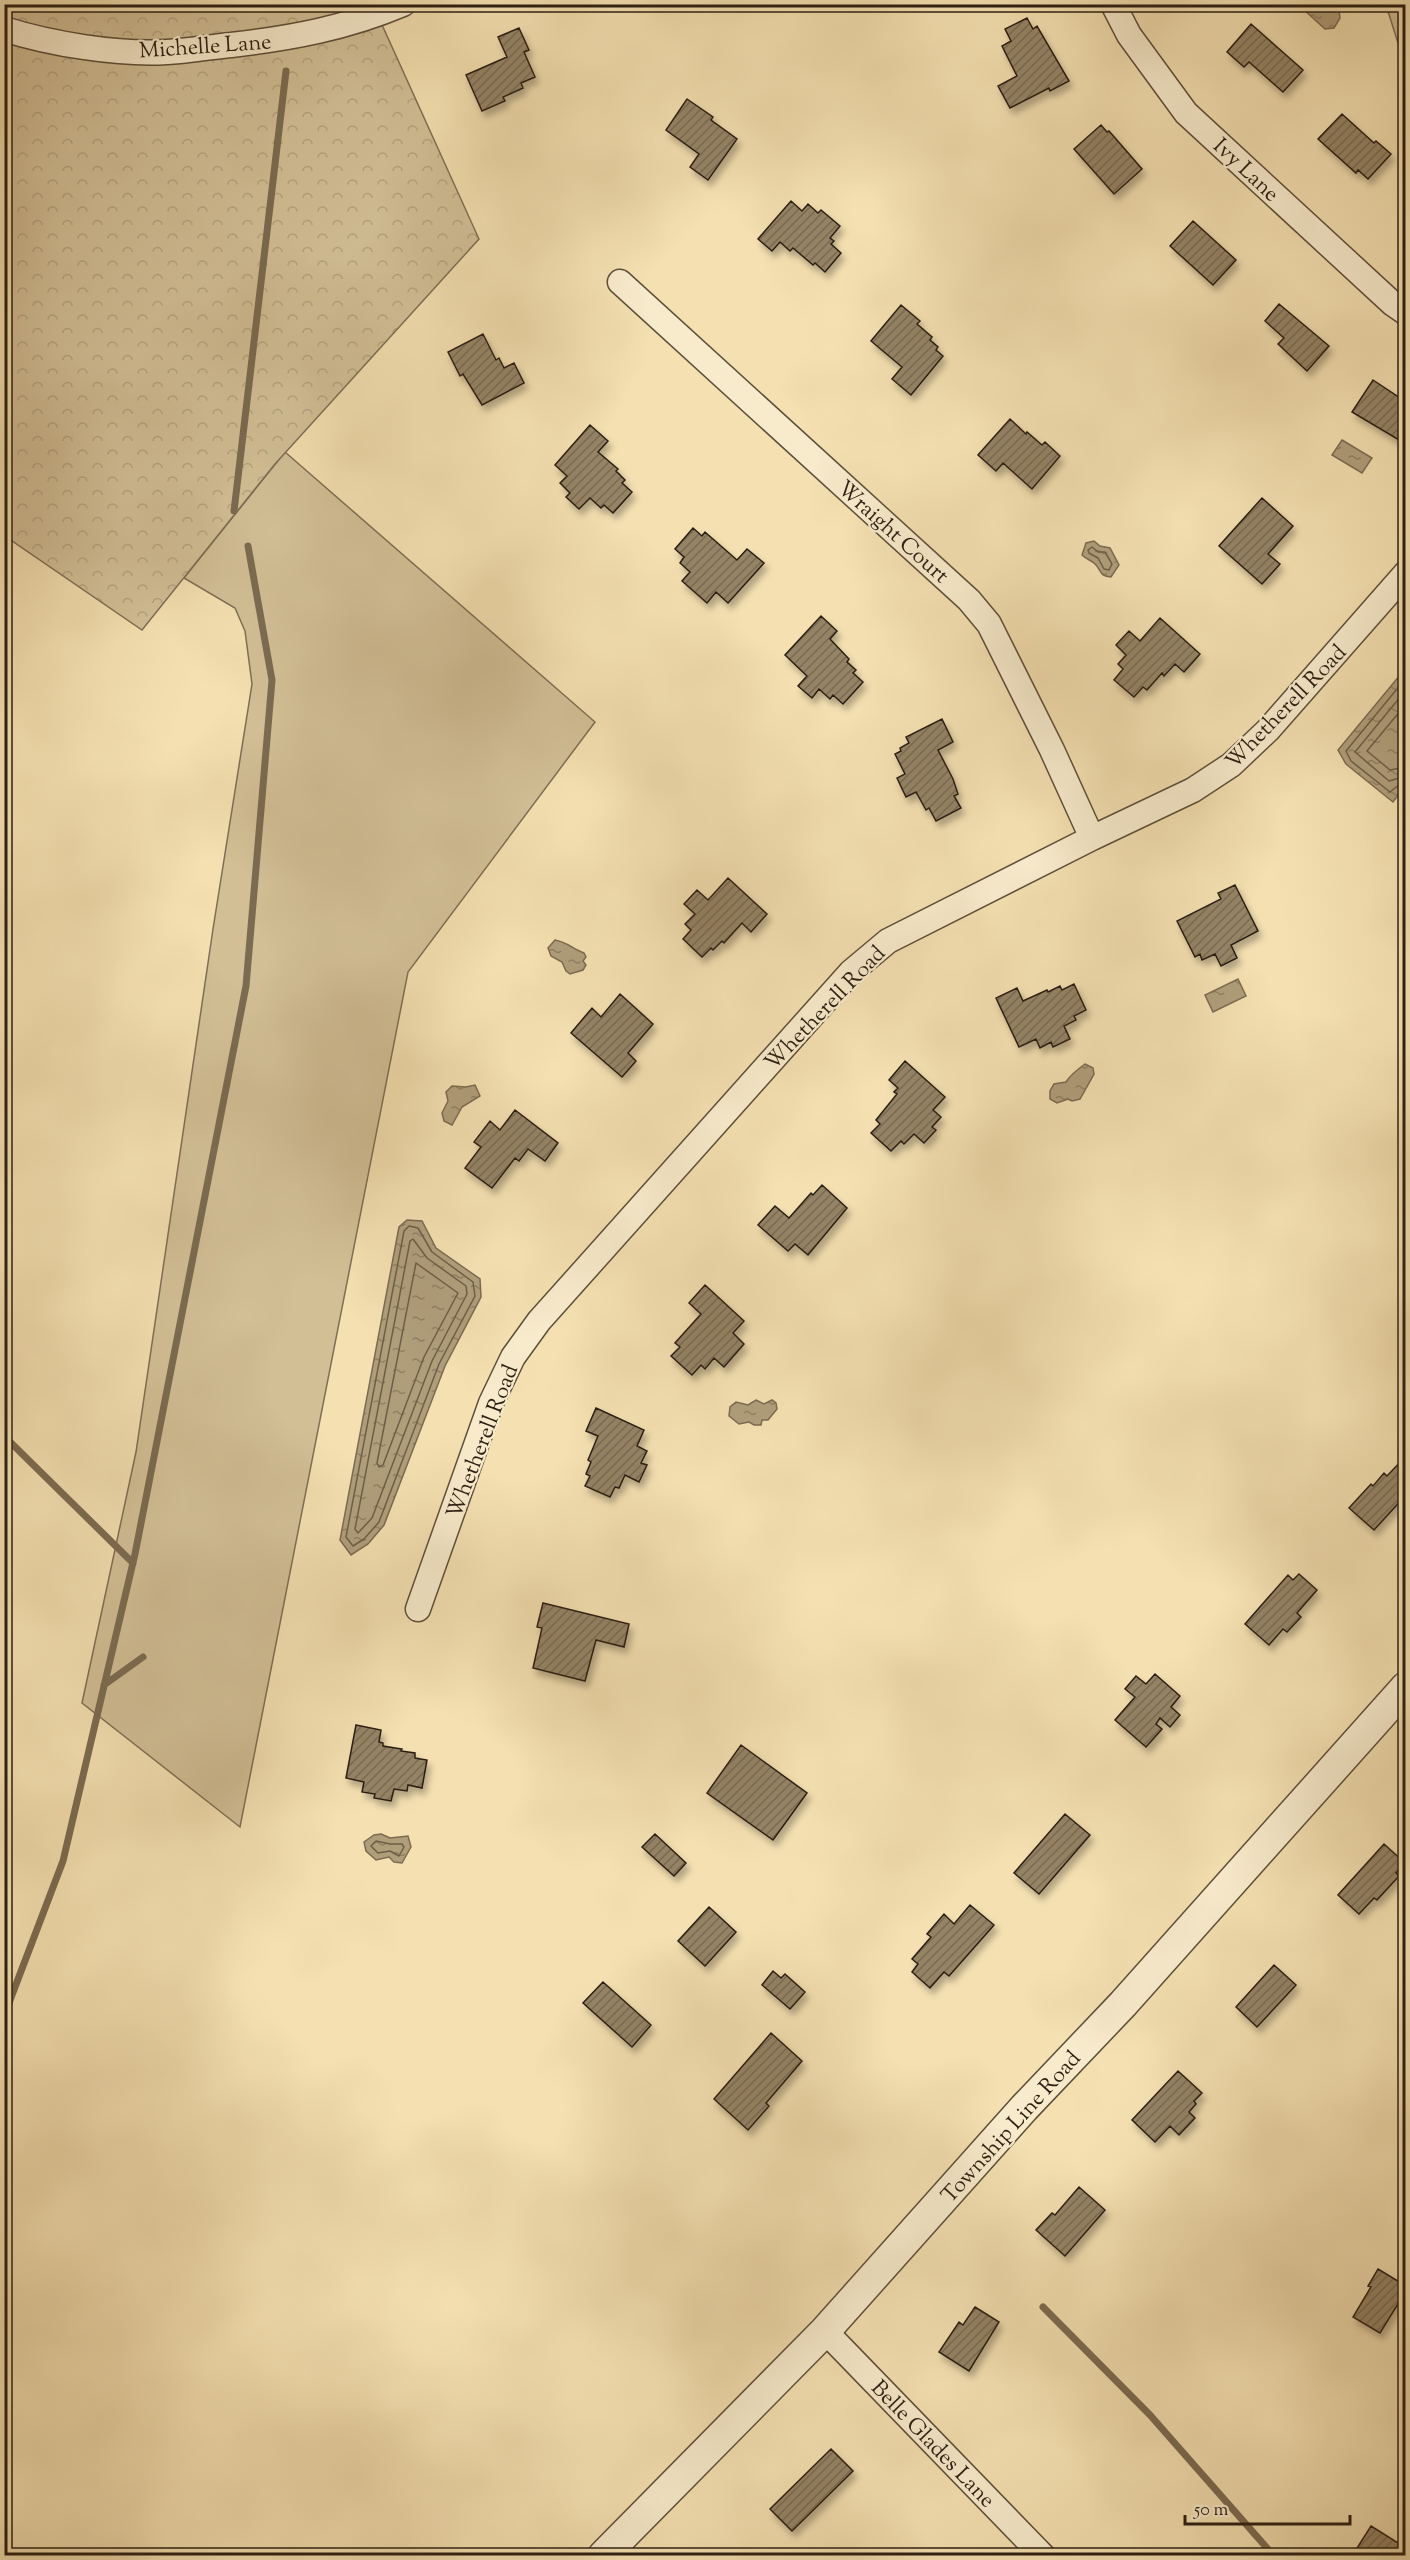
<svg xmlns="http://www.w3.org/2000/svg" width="1410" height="2560" viewBox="0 0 1410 2560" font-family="'Sorts Mill Goudy',serif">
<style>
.green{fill:#d2bf96;stroke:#7e6f54;stroke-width:1.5}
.forest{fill:url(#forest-crowns);stroke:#7e6f54;stroke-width:1.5}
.water{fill:url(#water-ripples);stroke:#7b6b51;stroke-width:1.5}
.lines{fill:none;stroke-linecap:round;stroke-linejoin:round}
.shore{stroke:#6e5e46;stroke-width:1.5}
.stream{stroke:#7b6b51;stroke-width:7}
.building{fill:url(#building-hatch);stroke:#2b1f12;stroke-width:1.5;filter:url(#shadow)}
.minor-casing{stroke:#5d4f3a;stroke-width:27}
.tertiary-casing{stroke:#5d4f3a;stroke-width:33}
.minor{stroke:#f8ebcc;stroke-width:24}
.tertiary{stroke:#f8ebcc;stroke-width:30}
.labels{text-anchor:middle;stroke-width:4.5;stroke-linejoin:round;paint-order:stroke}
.street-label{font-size:22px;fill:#2b1f12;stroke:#f8ebcc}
</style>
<defs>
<pattern id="forest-crowns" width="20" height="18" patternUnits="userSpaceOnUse" patternTransform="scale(1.5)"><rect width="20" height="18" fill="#d2bf96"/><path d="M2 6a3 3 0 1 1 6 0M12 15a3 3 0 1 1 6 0" fill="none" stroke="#b4a480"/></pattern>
<pattern id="water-ripples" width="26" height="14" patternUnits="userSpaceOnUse" patternTransform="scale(1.5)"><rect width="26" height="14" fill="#b09e7b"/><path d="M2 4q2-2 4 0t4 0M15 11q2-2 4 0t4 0" fill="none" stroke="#8f8063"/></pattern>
<pattern id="building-hatch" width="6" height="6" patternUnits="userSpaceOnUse" patternTransform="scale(1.5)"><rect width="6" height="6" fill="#948365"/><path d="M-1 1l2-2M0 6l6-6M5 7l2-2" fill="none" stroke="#796b52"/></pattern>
<filter id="shadow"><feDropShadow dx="3.5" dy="6" stdDeviation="3" flood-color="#0004"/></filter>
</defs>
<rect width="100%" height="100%" fill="#f4e0b1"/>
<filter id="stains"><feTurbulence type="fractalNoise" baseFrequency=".00333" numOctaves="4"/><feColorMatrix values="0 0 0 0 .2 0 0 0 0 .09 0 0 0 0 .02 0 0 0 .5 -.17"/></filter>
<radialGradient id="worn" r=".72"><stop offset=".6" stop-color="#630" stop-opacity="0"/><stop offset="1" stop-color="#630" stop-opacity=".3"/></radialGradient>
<path class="green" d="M285 452 595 722 408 972 240 1827 82 1703 136 1452 213 929 252 684 245 631 235 608 184 578Z"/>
<path class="forest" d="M5 5H373L479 239 275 464 142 630 5 536Z
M1386 5H1405V65Z"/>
<path class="water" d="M1303 5H1334L1339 9 1340 18 1334 28 1325 29 1303 9Z
M1342 440 1372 458 1362 473 1332 455Z
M1094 541 1100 546 1110 548 1119 565 1111 577C1099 576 1102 571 1095 564 1091 560 1086 559 1082 555L1086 543Z
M1405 669V786L1393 802 1346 764 1338 750Z
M555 940C567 942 573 949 584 953L586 957 583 961 586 965 583 970 570 974 566 971 562 962 551 956 548 948Z
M1238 979 1246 996 1213 1012 1205 995Z
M1085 1064 1093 1068 1094 1074 1080 1099 1072 1101 1068 1099 1057 1103 1050 1099V1091L1054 1084 1066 1082C1071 1074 1078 1069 1085 1064Z
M475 1085 480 1096 462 1107 452 1125 444 1121 442 1113 448 1101 446 1092 452 1086 466 1087Z
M407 1220 422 1221 436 1248 480 1279 481 1297 445 1366 384 1525 368 1544 351 1555 340 1540 399 1227Z
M756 1400 764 1404 772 1400 776 1403 777 1409 768 1420H762L761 1425H754L749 1422 739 1424 729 1416 730 1407 736 1402 748 1405Z
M381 1834 390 1838 408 1836 411 1847 402 1863 394 1862 389 1857 376 1860 366 1851 364 1842 374 1835Z"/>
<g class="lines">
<path class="shore" d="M1092 547 1098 552H1105L1112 564 1109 570 1104 569 1098 558 1089 553 1088 550Z
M1406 678 1346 751 1351 761 1390 792 1400 784 1406 783
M1406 690 1355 752 1389 781 1406 776
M1406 704 1367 751 1390 770 1406 767
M409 1226 418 1228 432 1252 473 1282 475 1296 439 1364 379 1522 364 1539 353 1546 346 1537 404 1231Z
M413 1239 427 1258 466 1286 467 1294 432 1361 372 1518 358 1533 355 1529 410 1241Z
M416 1263 458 1293 424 1357 383 1465 379 1467 377 1463Z
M376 1841 390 1844H402L404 1847 399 1856 390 1851 378 1853 371 1846Z"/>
<path class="stream" d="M288 7 289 4
M234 511 286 71
M4 1436 133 1563
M104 1685 143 1657
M4 2016 63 1861 135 1554 246 986 272 680 248 546
M1043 2307 1150 2415 1274 2556"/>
</g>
<path class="building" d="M1027 18 1033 29 1037 26 1069 81 1050 91 1049 88 1010 108 998 86 1017 76 1002 46 1011 41 1005 29Z
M1251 24 1303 70 1283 92 1249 62 1244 67 1227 52Z
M519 28 529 50 524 52 535 77 521 83 523 88 503 97 505 101 482 111 466 75 507 57 498 37Z
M687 99 713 117 711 120 737 139 708 180 690 167 699 154 666 130Z
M1342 114 1374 143 1376 141 1391 154 1368 179 1358 170 1356 173 1318 139Z
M1101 125 1107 132 1109 131 1142 169 1114 194 1074 149Z
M791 201 802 211 808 204 818 213 821 210 840 226 830 238 834 241 831 244 841 253 825 272 815 263 813 265 793 248 790 251 780 242 772 251 758 239Z
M1193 221 1236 260 1213 285 1170 246Z
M1279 304 1329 346 1307 371 1278 344 1284 338 1265 321Z
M901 305 920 321 917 324 932 337 930 340 938 347 936 350 943 356 911 395 892 379 902 367 871 341Z
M483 334 496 360 499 358 504 368 514 363 524 383 482 405 463 374 460 376 448 352Z
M1373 380 1406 402V429L1399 440 1352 412Z
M1010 419 1026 434 1027 432 1042 445 1045 442 1060 456 1032 489 1003 463 996 471 978 455Z
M590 425 608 441 598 452 618 469 616 471 625 480 622 483 632 492 613 513 604 505 601 508 590 498 579 509 566 497 570 493 560 483 567 476 555 465Z
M1262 498 1293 526 1268 554 1280 564 1262 584 1219 546Z
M693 528 702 536 705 532 737 560 747 549 764 563 728 603 716 592 707 603 682 581 690 572 680 563 684 557 675 549Z
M821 616 837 631 830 639 849 659 847 662 856 670 853 673 863 682 843 704 833 695 830 699 819 689 812 698 798 686 807 676 785 655Z
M1160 618 1200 654 1184 672 1175 664 1164 676 1162 673 1147 690 1143 687 1134 697 1114 680 1123 669 1118 664 1126 655 1116 645 1129 631 1140 641Z
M942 719 953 742 938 750 953 779 958 794 954 796 961 808 936 821 929 808 926 810 916 792 906 797 897 778 905 774 895 754 901 751 900 748 909 743 906 737Z
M728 878 767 914 751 932 742 923 724 943 722 941 713 950 711 948 702 957 683 939 691 930 685 924 695 914 684 904 697 890 708 900Z
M1235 885 1258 931 1231 945 1237 958 1221 966 1215 954 1202 960 1200 954 1195 957 1177 921 1221 899 1218 893Z
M1074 984 1086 1010 1074 1016 1076 1020 1064 1026 1070 1039 1053 1047 1051 1042 1040 1048 1036 1039 1019 1047 996 998 1017 988 1023 1001 1047 990 1048 992 1060 986 1062 990Z
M620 994 653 1024 628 1053 636 1061 622 1077 571 1033 592 1008 601 1017Z
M905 1061 945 1097 933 1110 941 1117 932 1127 936 1130 924 1143 914 1134 904 1144 901 1141 891 1151 871 1133 880 1124 876 1120 897 1094 894 1092 898 1088 889 1080Z
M515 1110 558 1143 545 1161 528 1149 519 1161 515 1158 492 1188 465 1168 481 1147 474 1142 490 1121 500 1130Z
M822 1185 847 1208 808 1255 795 1244 788 1251 758 1225 775 1206 789 1218 811 1193 813 1195Z
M705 1285 744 1321 733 1333 744 1344 724 1367 714 1358 705 1369 701 1365 692 1375 671 1356 680 1347 675 1343 701 1314 689 1303Z
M596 1408 644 1430 637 1446 647 1451 641 1463 647 1465 639 1482 625 1475 619 1488 615 1487 610 1497 585 1486 590 1476 586 1474 591 1462 588 1460 598 1436 586 1431Z
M1406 1456V1495L1374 1530 1349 1508 1371 1484 1373 1486 1384 1473 1387 1476Z
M1299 1574 1317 1590 1297 1613 1301 1617 1287 1632 1283 1629 1269 1645 1245 1624 1288 1575 1293 1580Z
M543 1603 629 1624 624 1647 596 1640 585 1681 533 1668 542 1628 537 1627Z
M1155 1674 1180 1696 1171 1707 1180 1715 1170 1727 1160 1718 1156 1724 1162 1729 1146 1747 1115 1720 1135 1697 1125 1689 1136 1676 1146 1684Z
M356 1725 381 1730 379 1742 383 1743V1746L402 1749 401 1751 415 1753V1758L427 1760 422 1788 408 1785 407 1791 394 1789 391 1801 374 1798 375 1794 362 1792 364 1782 346 1778Z
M741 1745 807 1793 773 1840 707 1793Z
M1065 1814 1090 1835 1039 1894 1014 1873Z
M655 1834 686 1863 674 1876 642 1847Z
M1384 1844 1405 1863 1396 1873 1399 1876 1377 1900 1374 1898 1359 1914 1338 1895Z
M970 1905 994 1925 949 1976 944 1972 930 1988 912 1972 918 1964 912 1959 931 1937 927 1934 944 1914 954 1924Z
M709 1907 736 1932 705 1966 678 1941Z
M1274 1965 1296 1985 1257 2027 1236 2007Z
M773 1971 781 1978 785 1974 805 1992 790 2009 762 1985Z
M603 1982 651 2025 632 2047 583 2003Z
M771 2033 802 2061 766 2103 769 2106 748 2130 714 2099Z
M1178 2071 1202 2093 1194 2101 1196 2104 1189 2112 1195 2118 1179 2135 1170 2126 1155 2142 1132 2120Z
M1079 2187 1105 2210 1065 2256 1036 2230 1052 2213 1055 2215Z
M1378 2269 1406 2286V2291L1380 2333 1353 2317 1371 2287 1368 2286Z
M975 2307 999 2322 969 2371 939 2352 959 2322 963 2325Z
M831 2449 853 2471 792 2531 770 2509Z
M1371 2526 1406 2548V2556H1352Z"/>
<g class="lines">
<defs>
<path id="minor" d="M1113 4 1129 35 1186 113 1393 304 1406 313
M4 29C51 44 119 55 167 52 188 51 209 47 231 45 292 38 346 28 403 4
M620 282 969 600 989 624 1052 750 1092 838
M418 1609 491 1403 513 1357 539 1321 851 972 888 941 1092 838 1193 790 1231 765 1268 730 1406 573
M825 2331 1043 2556"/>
<path id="tertiary" d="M603 2556 825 2331 1024 2108 1123 2004 1406 1687"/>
</defs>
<use href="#minor" class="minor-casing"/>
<use href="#tertiary" class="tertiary-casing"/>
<use href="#minor" class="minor"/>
<use href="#tertiary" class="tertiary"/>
</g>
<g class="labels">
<g class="street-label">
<text transform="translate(205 45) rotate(-4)" y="8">Michelle Lane</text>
<text transform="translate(1247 169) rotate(43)" y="8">Ivy Lane</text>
<text transform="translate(894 531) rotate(42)" y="8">Wraight Court</text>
<text transform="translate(1285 706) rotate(-46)" y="8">Whetherell Road</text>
<text transform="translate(824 1007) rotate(-46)" y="8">Whetherell Road</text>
<text transform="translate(481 1441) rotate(-69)" y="8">Whetherell Road</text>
<text transform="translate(1010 2126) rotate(-48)" y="8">Township Line Road</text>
<text transform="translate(934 2443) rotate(46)" y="8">Belle Glades Lane</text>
</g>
</g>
<rect width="1410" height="2560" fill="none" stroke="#f4e0b1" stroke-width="24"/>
<rect x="6" y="6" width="1398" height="2548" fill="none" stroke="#2b1f12" stroke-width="3"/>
<rect x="12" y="12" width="1386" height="2536" fill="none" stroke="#2b1f12" stroke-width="1.5"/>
<path d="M1185 2515v9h165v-9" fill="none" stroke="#2b1f12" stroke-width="3"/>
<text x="1194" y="2515" font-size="18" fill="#2b1f12" stroke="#f8ebcc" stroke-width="4.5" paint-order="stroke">50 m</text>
<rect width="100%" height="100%" filter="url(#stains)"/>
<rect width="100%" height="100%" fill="url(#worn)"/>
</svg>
